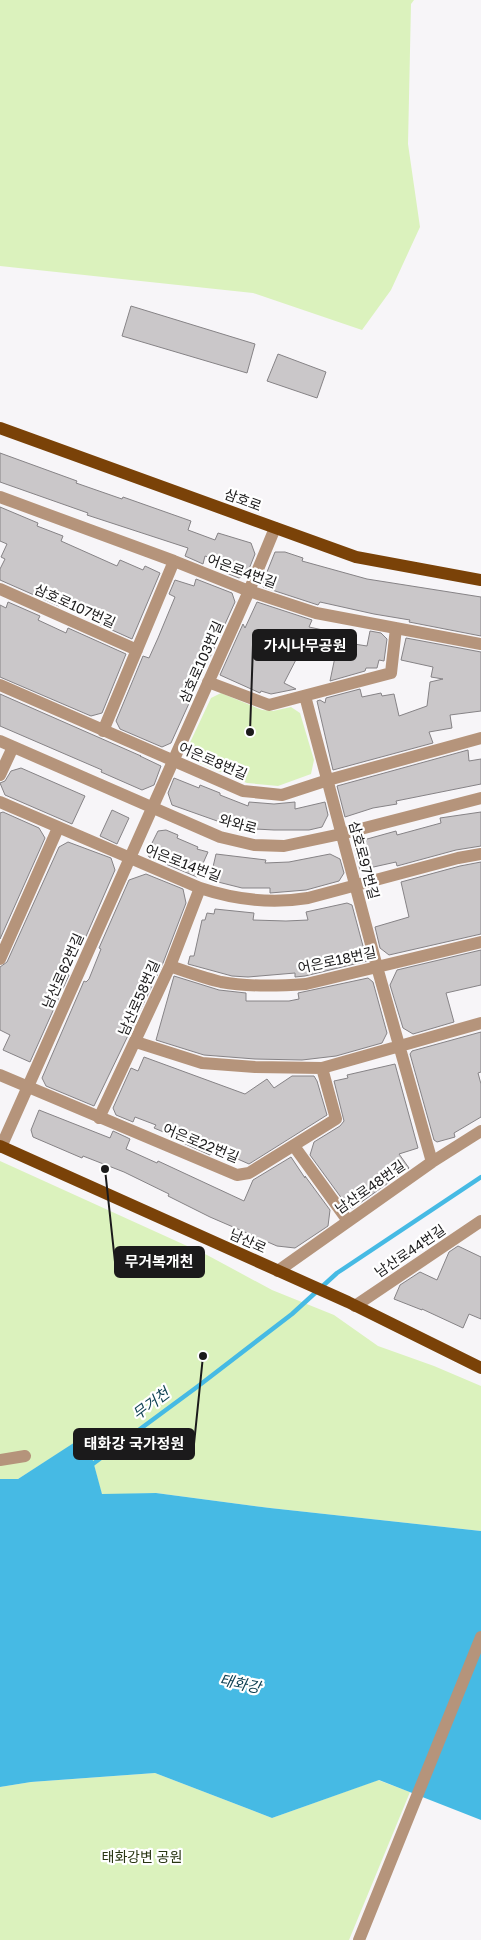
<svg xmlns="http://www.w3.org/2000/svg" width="481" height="1940" viewBox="0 0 481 1940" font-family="'Golos Text','Noto Sans KR',sans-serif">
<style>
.green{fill:#dbf2bd}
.water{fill:#46bae4}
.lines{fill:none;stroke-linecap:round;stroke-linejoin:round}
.stream{stroke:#46bae4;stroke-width:4.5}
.building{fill:#cac7c9;stroke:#868386}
.minor{stroke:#b5947b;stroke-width:12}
.major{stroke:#7a4208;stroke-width:12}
.labels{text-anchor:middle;stroke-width:4.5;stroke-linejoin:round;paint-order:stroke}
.street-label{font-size:14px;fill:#1b1a1b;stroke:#fff}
.park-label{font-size:14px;fill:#293613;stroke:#fff}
.water-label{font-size:15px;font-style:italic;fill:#0f4153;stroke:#fff}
.leader{fill:none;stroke:#1b1a1b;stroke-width:2}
.callout-dot{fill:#1b1a1b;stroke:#fff;stroke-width:2}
.callout{fill:#1b1a1b;stroke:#1b1a1b;stroke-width:2}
.callout-label{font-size:15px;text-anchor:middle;font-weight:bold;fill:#fff}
</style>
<rect width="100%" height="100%" fill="#f7f5f8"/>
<path class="green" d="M0 0H414L411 4 408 144 420 227 391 290 362 330 253 293 0 266Z
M221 693 262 710 273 711 291 707 300 713 314 760 311 774 278 786 247 783 192 760 186 751 211 698Z
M0 1161 207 1255 272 1290 334 1315 378 1346 434 1366 481 1386V1531L270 1508 156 1493 102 1495 86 1436 18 1479H0Z
M155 1773 272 1818 378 1780 410 1792 349 1940H0V1787L31 1782Z"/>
<path class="water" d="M86 1435 102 1494 156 1493 270 1508 481 1531V1820L379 1780 272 1818 155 1773 31 1782 0 1787V1479H18Z"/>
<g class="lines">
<path class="stream" d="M90 1466 197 1387 292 1314 337 1273 481 1177"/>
</g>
<path class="building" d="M131 306 255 344 247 373 122 336Z
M278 354 326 372 317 398 267 381Z
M0 453 77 481 76 483 122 499 123 497 191 521 188 530 215 540 218 533 251 543 255 554 247 574 239 578 226 573 229 565 205 556 203 564 185 556 188 548 87 515 88 513 0 482Z
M0 507 38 523 37 526 63 536 61 541 117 566 120 560 143 570 145 566 160 573 132 639 92 621 95 615 61 600 59 606 0 580V569L5 559 1 557 7 544 0 541Z
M275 552H285L303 558 302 561 367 579 481 597V636L409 622 410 620 374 614 320 602 318 605 263 587 265 583 263 582Z
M196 579 232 593 235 602 171 743 162 747 120 729 116 721 143 656 149 658 158 638 175 597 169 594 175 580 194 586Z
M8 602 40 616 38 620 66 633 68 628 126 654 102 713 91 716 0 677V605L6 608Z
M257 602 312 620 309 627 337 633 335 641 367 646 370 631 381 633 387 639 384 661 379 660 377 668H366L365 671 330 681 335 657 302 648 284 683 296 689 271 694 261 691 260 693 220 675 243 624 245 628Z
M406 638 481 652V711L450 715 452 728 429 732 433 743 333 770 317 701 320 700 325 703 326 698 360 689 362 697 381 693 382 696 394 694 399 716 427 706 430 682 443 679 431 677 433 667 401 660Z
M0 694 141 756H140L161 766 154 785 142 790 101 772 102 770 0 726Z
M468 750 469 761 481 759V784L396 801 397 804 373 808 345 817 337 786Z
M21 768 85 796 72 824 5 795 0 783 5 781 11 771Z
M174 778 199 788 200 785 220 793V795L248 806 249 802 274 804 295 802V809L325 802 328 815 322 827 309 830H274L237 828 172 805 168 793Z
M112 810 129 818 117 844 100 836Z
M3 812 39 828 45 838 0 939V813Z
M481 812V846L456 850 397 866 396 862 360 870 355 850 360 841 396 831 397 835 441 823 440 818Z
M166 830 178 835 177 838 198 847 197 849 208 852 197 877 149 857 147 853 158 831Z
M68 842 111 858 115 870 84 941 81 940 65 973 69 975 30 1062 3 1050 10 1035 0 1030V967L7 962 59 847Z
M216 854 266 860 265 863 289 862 330 854 340 859 344 873 339 881 306 890 270 893V888H242L210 880Z
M481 862V934L389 955 380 948 375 927 409 917 401 882 460 866Z
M146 874 183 889 186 903 163 963 94 1106 46 1086 42 1078 84 981 86 982 89 979 101 949 99 948 129 880Z
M347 903 352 905 367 961 305 976 295 977V973L248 977 232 976 188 964 190 956H194L202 920H205L207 913 214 914 215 909 254 913 253 920 286 921 308 920 306 912Z
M481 950V985L446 993 454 1022 413 1034 403 1028 390 985 397 970Z
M174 976 219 990 246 993V1001H289L299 999 298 993 368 978 373 982 387 1033 382 1043 336 1056 302 1060 255 1059 204 1055 156 1040Z
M481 1032V1072L478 1073 481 1084V1117L454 1133 455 1137 437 1142 434 1140 410 1054 412 1051Z
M144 1057 245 1094 267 1079 274 1088 292 1076H314L317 1081 327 1115 249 1164 213 1148 210 1155 172 1138 173 1136 154 1128 156 1125 135 1117 133 1122 116 1115 113 1108 131 1068 138 1071Z
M395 1064 418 1148 399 1154 409 1168 353 1208 348 1207 310 1155 314 1142 340 1126 344 1121 334 1081 348 1078 347 1075Z
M39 1110 110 1138 113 1131 126 1137 130 1139 126 1149 157 1163 158 1161 244 1201 253 1180 291 1157 305 1178V1176L330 1210 328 1226 295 1248 277 1246 210 1217 168 1196 169 1194 124 1172 83 1156 82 1158 33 1137 31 1130Z
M458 1246 481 1257V1319L469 1314 463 1328 422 1309V1310L394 1299 400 1285 420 1272 437 1280 449 1252Z"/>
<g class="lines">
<path class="minor" d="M0 497 174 561 249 591 316 613 481 644
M0 589 137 650
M208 682 269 705 391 673 396 628
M0 685 243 791 282 795 328 780 481 738
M305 696 377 967 432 1162
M103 731 174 561
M0 741 220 837 254 845 284 846 341 834 481 798
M0 775 13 747
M0 802 200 888C236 900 271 904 308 898L458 858 481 854
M0 959 58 828
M170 966C187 972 204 978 221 982 248 987 279 986 306 984L481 942
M136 1042 202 1063 255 1067 322 1068 481 1023
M0 1075 237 1175 249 1173 336 1119 322 1068
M99 1118 170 966 200 888
M294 1146 348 1221
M1 1147 249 591 275 528
M278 1271 432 1162 481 1131
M355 1306 481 1221
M0 1460 25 1456
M359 1940 481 1637"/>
<path class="major" d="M0 428 356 557 481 580
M0 1146 348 1302 481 1368"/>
</g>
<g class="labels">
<g class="street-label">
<text transform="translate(243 500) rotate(20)" y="5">삼호로</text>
<text transform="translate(242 571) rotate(20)" y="5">어은로4번길</text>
<text transform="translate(75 606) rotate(24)" y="5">삼호로107번길</text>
<text transform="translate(201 662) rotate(-66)" y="5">삼호로103번길</text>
<text transform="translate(213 761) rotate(23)" y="5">어은로8번길</text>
<text transform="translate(238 824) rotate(15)" y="5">와와로</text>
<text transform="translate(364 860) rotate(75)" y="5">삼호로97번길</text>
<text transform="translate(183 863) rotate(21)" y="5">어은로14번길</text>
<text transform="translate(337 960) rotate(-12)" y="5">어은로18번길</text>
<text transform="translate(63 971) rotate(-66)" y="5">남산로62번길</text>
<text transform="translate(139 998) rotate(-66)" y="5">남산로58번길</text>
<text transform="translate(201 1143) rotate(22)" y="5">어은로22번길</text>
<text transform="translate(370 1187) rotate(-35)" y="5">남산로48번길</text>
<text transform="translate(248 1241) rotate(24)" y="5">남산로</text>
<text transform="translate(410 1251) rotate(-34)" y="5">남산로44번길</text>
</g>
<g class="park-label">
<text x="142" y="1862">태화강변 공원</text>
</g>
<g class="water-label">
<text transform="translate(151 1404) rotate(-37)" y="5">무거천</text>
<text transform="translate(240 1684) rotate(12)" y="5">태화강</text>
</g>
</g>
<path class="leader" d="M250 732L253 645M105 1169L115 1262M203 1356L194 1444"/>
<g class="callout-dot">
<circle cx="250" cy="732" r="5"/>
<circle cx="105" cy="1169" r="5"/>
<circle cx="203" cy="1356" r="5"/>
</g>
<g class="callout">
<rect x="253" y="630" width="103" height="30" rx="5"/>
<rect x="115" y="1247" width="89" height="30" rx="5"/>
<rect x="74" y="1429" width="120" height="30" rx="5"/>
</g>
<g class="callout-label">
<text x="305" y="651">가시나무공원</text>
<text x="159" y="1267">무거복개천</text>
<text x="134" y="1449">태화강 국가정원</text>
</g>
</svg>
